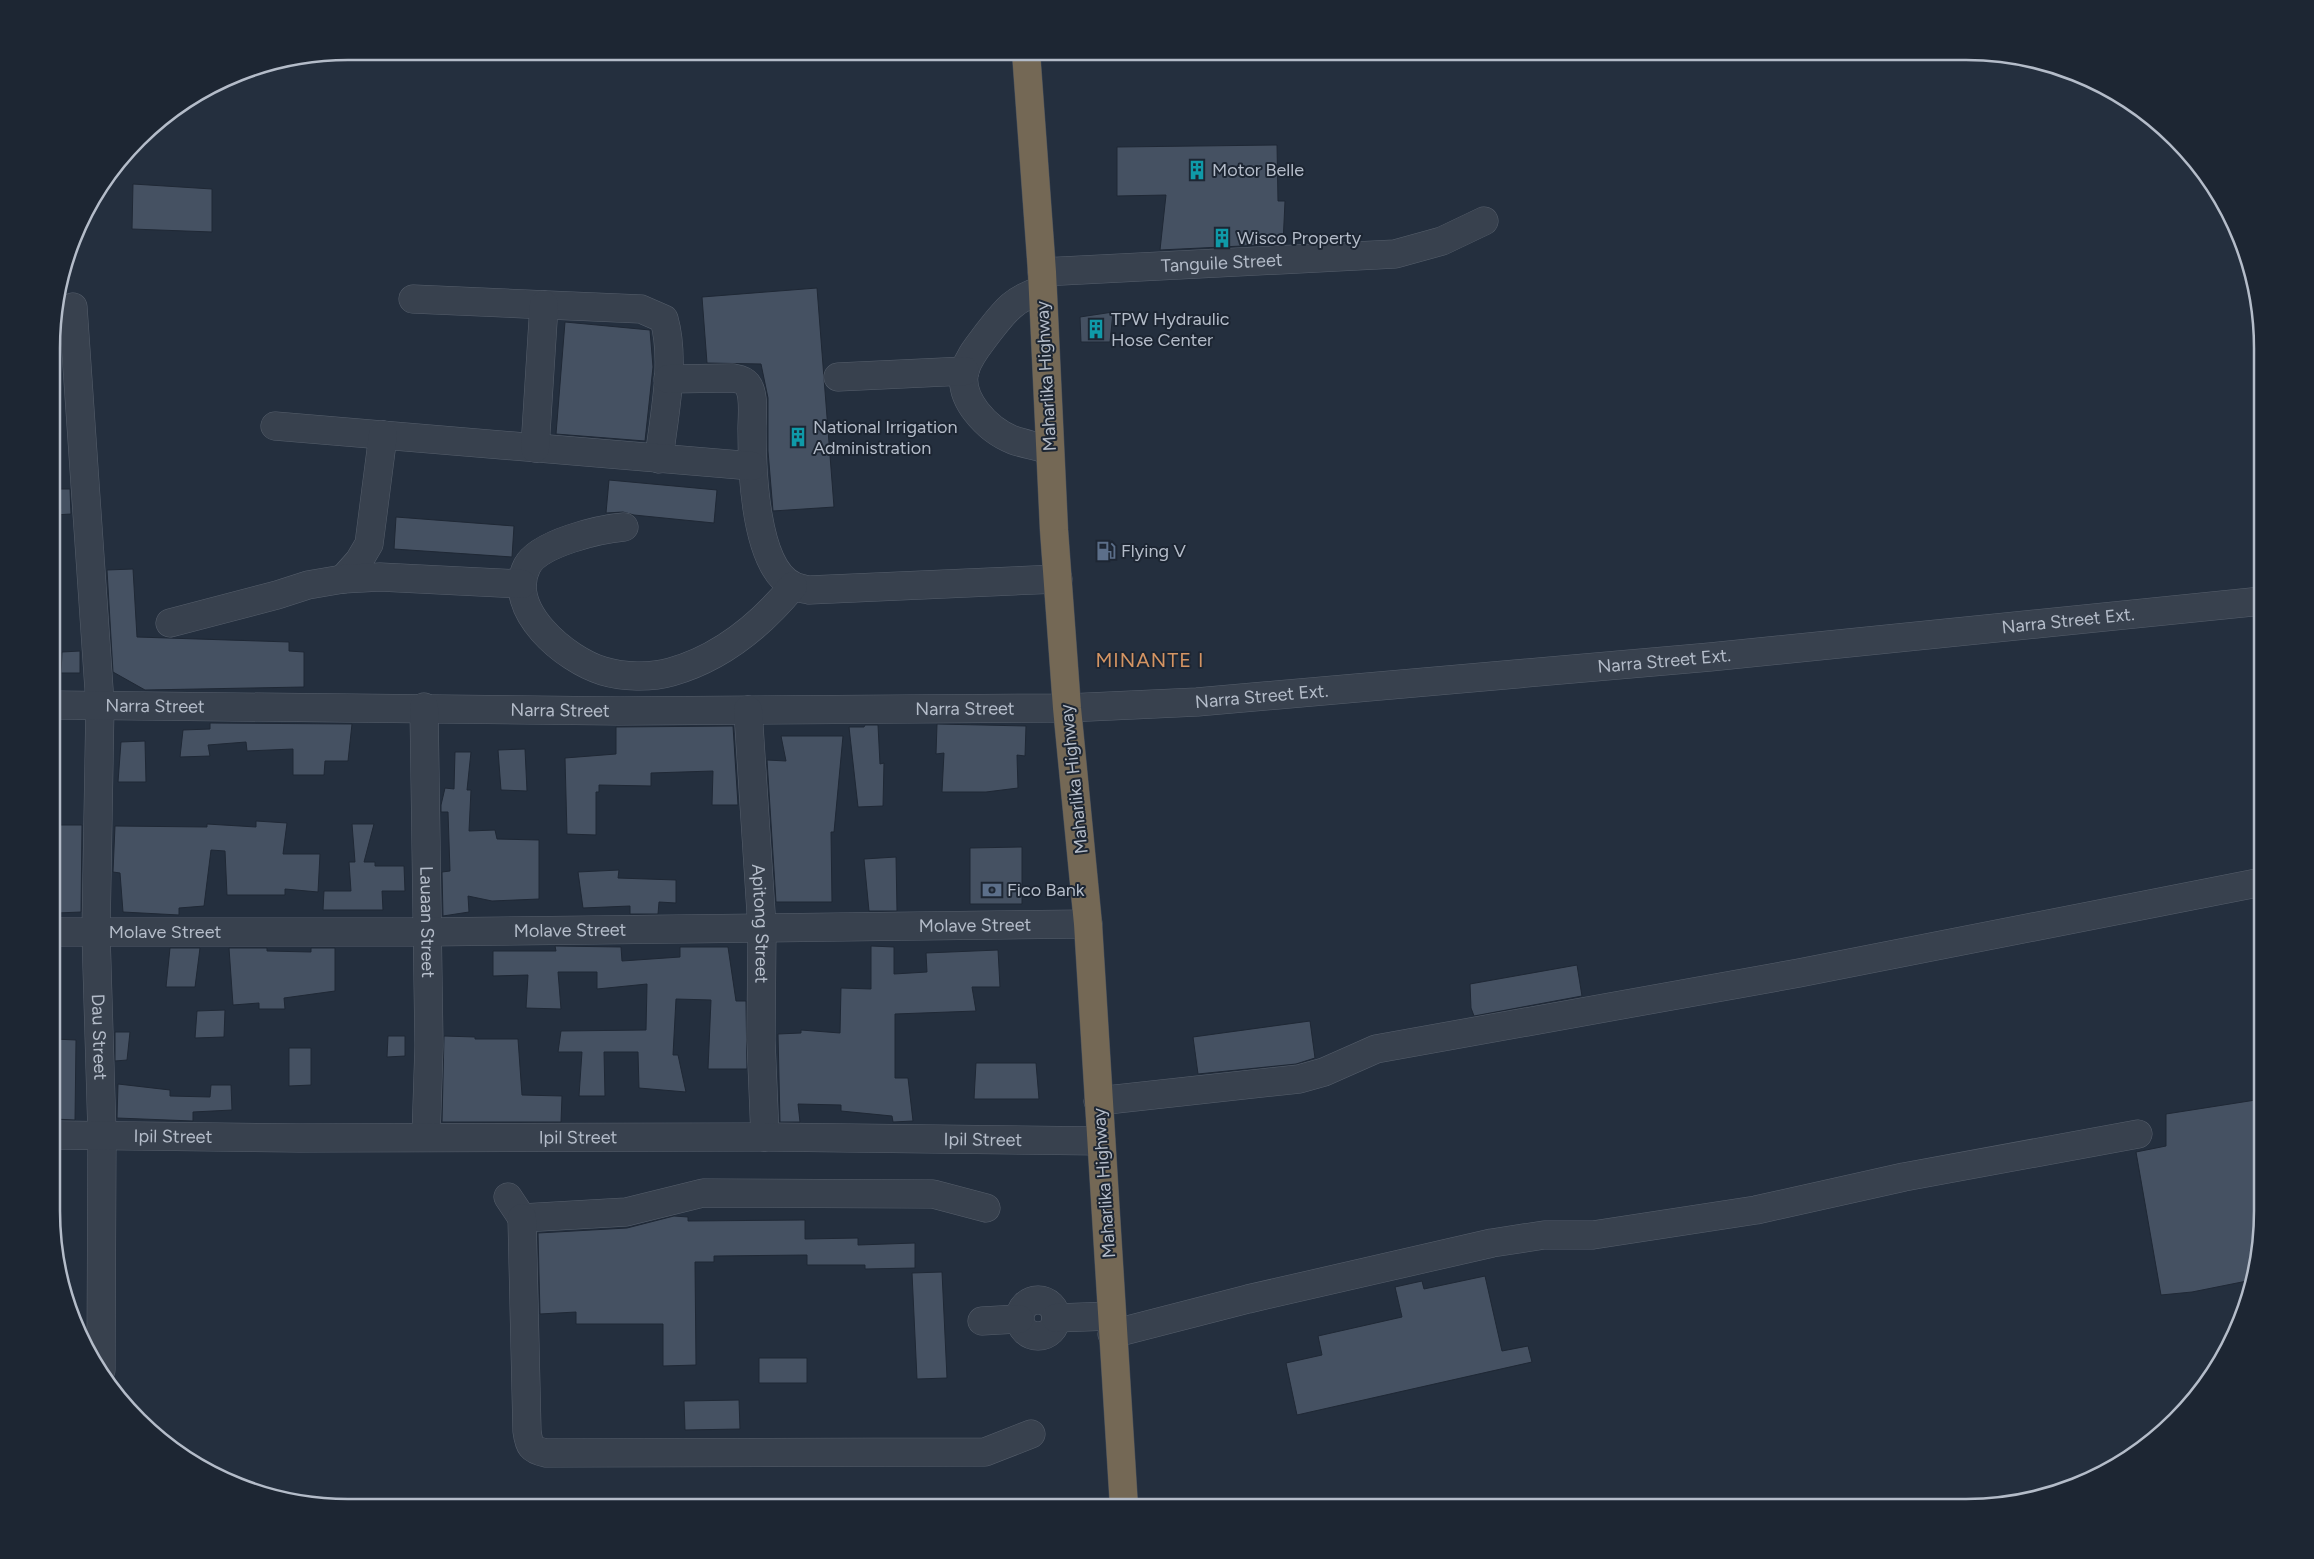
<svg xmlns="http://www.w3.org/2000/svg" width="2314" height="1559" viewBox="0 0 2314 1559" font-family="Figtree,sans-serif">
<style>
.building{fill:#455162;stroke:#1f2835}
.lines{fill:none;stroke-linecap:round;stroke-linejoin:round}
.minor-casing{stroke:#565f6c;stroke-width:29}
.highway-casing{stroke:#434c59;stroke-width:29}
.minor{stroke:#38414e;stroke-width:28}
.highway{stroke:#746855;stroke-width:28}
.labels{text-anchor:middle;stroke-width:4;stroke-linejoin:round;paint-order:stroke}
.poi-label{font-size:18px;fill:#b4bcc9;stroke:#1d2633;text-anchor:start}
.street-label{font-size:18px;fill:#b4bcc9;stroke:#1d2633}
.quarter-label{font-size:20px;letter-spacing:1px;fill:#d59563;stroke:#1d2633}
.rim{fill:none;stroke:#b4bcc9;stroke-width:2.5}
</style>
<rect width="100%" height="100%" fill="#242f3e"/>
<path class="building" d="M1277 145 1278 201H1285L1283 244 1160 250 1166 195 1117 196V147Z
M133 184 212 189V232L132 229Z
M817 288 834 507 773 511 768 451V398L761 364 707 363 702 297Z
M1113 312 1110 342H1081L1080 317Z
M565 322 650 330 653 367 645 441 556 434Z
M609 480 717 490 714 523 634 515 623 512 606 513Z
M54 489H70L71 514 54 515Z
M396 517 514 526 512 557 394 549Z
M133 569 137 637 289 642V651L304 652V687L145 690 113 672 107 570Z
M80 651V673H61L62 652Z
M210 723 352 724 348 761H325L324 775H293V749L247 751 246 742 208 745 210 756 180 757 183 730 210 729Z
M937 724 1026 726 1025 756 1017 755 1018 788 986 792H942L944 753 936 754Z
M865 725H878L880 764 884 763 883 806 858 807 849 727H864Z
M733 726 738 805H712L713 771 651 773V786L599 785V792H596V835L567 834 565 758 616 754V727Z
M781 736H843L834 832H831L832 902H776L767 760 786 761Z
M145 741 146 782H118L121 742Z
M525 749 527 791 501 790 498 750Z
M455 752H471L467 790H471L469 831 495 830 497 839 539 840V899L492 901 468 896 469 912 443 916 442 872 450 871 448 812H441V805L445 788 454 789Z
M256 821 287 823 283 854H320L318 892 285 889V895H227L225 851 211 850 204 906 179 908V915L123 912 120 873 113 872 115 826 207 827V824L256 827Z
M352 824H374L364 862H375V866H404L405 891H382L383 910H323L324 891H351L349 862H355Z
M55 825H82L81 912 57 913 58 888H54Z
M1022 847V904H970V848Z
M896 857 897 911H869L864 859Z
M619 870 618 878 676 880V903L659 902 658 914H630V906L583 908 578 872Z
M555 946 621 947 622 961 680 957V947H728L736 1001H746L747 1069H708L711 1000 676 999 673 1055H678L686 1092 639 1088 638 1052H604L605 1096H579L582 1052H558L561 1031 646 1030 647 984 597 989V972H558L561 1009 526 1008 528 975 493 976V951H556Z
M871 946 894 947V974L927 972 926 953 998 950 1000 987H972L976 1011 895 1014V1078H908L913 1121 893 1122 892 1116 841 1111V1105L798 1104 800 1122H780L778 1034 801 1033V1030L840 1033 841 988 871 989Z
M170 948H200L195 987H166Z
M229 948H267V951L311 952V948H335V991L284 998 285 1009H259V1003L233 1005Z
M1577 965 1582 996 1474 1016 1471 1008 1470 984Z
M225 1010 224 1037 195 1038 197 1011Z
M1310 1021 1315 1058 1296 1064 1198 1074 1193 1037Z
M115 1032H130L127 1060 115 1061Z
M388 1036H405V1056L387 1057Z
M444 1036 475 1037V1039H518L522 1095 562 1096 561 1122H442Z
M54 1039 76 1040 75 1120 54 1119Z
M289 1048H311V1085L289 1086Z
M976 1063H1036L1039 1099H974Z
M118 1084 170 1090V1096L210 1097 211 1085H231L232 1110 193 1112V1121L117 1118Z
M2262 1099V1230L2252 1280 2192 1292 2161 1295 2136 1152 2166 1146V1114Z
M674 1216 688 1217V1221L805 1220V1239L858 1238V1245L915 1243V1268L865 1269V1265H807V1255L714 1256V1262H695L696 1365 663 1366V1324H576V1312L540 1314 538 1233 627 1228Z
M942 1272 947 1378 917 1379 912 1273Z
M1485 1276 1502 1351 1528 1346 1532 1362 1297 1415 1286 1363 1322 1355 1318 1336 1402 1317 1395 1287 1422 1281 1424 1289Z
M759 1358H807V1383H759Z
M739 1400 740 1429 685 1430 684 1401Z"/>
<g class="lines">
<defs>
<g id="minor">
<path id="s1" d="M1042 272 1395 254 1442 241 1484 221"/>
<path d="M1042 290C1013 299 1005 311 987 334 979 345 969 356 965 370 957 399 988 430 1013 440 1024 444 1037 446 1049 450"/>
<path d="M413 299 641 309 664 319C676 362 664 415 659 459"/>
<path id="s2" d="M73 307 100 704 96 933 102 1134 101 1370"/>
<path d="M838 377 965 371"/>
<path d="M668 379 733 378C738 379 743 379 747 384 755 394 752 416 752 429 752 467 754 568 794 586 798 588 804 589 809 590L1058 579"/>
<path d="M275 426 752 466"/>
<path d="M535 448 544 305"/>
<path d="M624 527C600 529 539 543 527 566 505 610 566 660 603 671 623 677 650 678 671 672 721 658 760 626 793 586"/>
<path d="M343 579 359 561 369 544 383 435"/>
<path d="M170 623 277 595 308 585 343 579 380 577 522 584"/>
<path id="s3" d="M54 705 619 711 1067 708 1197 702 1710 657 2262 601"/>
<path id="s4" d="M424 707 429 1046 426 1137"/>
<path id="s5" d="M748 710 762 928 761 1040 765 1137"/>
<path id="s6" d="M54 932H426L1088 924"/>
<path d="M1098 1101 1299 1079 1324 1072 1376 1049 1799 973 2262 882"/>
<path id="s7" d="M54 1135 299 1138 765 1137 1101 1141"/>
<path d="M508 1197 522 1218 626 1212 703 1193 933 1194 986 1208"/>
<path d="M522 1218 527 1431C529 1446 531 1450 546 1453L985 1452 1031 1434"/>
<circle cx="1038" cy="1318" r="18"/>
<path d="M1056 1318 1111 1316"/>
<path d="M982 1321 1019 1319"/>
<path d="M1112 1334 1248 1299 1492 1243 1544 1235H1593L1756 1210 1904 1177 2138 1134"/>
</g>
<path id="highway" d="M1026 52 1042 272 1054 530 1067 708 1088 924 1124 1507"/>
</defs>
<use href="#minor" class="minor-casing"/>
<use href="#highway" class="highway-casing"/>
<use href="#minor" class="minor"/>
<use href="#highway" class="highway"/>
</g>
<defs>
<symbol id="building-bare" viewBox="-9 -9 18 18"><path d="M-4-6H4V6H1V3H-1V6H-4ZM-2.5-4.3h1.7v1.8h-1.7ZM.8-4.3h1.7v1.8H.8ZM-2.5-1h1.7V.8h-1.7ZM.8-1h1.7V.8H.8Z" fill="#0f9aa8" stroke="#1d2633" stroke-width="2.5" paint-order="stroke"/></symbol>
<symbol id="fuel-bare" viewBox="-9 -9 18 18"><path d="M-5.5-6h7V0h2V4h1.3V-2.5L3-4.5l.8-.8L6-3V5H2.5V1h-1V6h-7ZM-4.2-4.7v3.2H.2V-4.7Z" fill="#5c6f8a" stroke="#1d2633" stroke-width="2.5" paint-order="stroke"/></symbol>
<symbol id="bank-bare" viewBox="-9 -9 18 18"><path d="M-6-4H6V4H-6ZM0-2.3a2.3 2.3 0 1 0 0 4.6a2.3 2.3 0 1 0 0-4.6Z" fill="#5c6f8a" stroke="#1d2633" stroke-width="2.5" paint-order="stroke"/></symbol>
</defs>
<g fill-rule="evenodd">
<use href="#building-bare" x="1183" y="156" width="28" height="28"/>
<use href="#building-bare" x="1208" y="224" width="28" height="28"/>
<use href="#building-bare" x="1082" y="315" width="28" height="28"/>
<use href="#building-bare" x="784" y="423" width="28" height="28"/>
<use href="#fuel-bare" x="1092" y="537" width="28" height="28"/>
<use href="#bank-bare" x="978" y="876" width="28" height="28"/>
</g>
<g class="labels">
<g class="poi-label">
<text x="1212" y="176">Motor Belle</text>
<text x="1237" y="244">Wisco Property</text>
<text x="1111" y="325">TPW Hydraulic<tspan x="1111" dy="21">Hose Center</tspan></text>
<text x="813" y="433">National Irrigation<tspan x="813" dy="21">Administration</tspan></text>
<text x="1121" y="557">Flying V</text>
<text x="1007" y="896">Fico Bank</text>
</g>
<g class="street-label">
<text dy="6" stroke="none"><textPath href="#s1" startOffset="180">Tanguile Street</textPath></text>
<text transform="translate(1046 376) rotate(-93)" y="6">Maharlika Highway</text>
<text dy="6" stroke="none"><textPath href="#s3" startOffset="2018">Narra Street Ext.</textPath></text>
<text dy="6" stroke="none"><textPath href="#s3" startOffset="1612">Narra Street Ext.</textPath></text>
<text dy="6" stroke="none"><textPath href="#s3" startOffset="1208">Narra Street Ext.</textPath></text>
<text dy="6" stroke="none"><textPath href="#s3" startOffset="101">Narra Street</textPath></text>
<text dy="6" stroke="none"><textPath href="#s3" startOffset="911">Narra Street</textPath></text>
<text dy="6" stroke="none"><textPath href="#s3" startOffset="506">Narra Street</textPath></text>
<text transform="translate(1074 779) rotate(-96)" y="6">Maharlika Highway</text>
<text dy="6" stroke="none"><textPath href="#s4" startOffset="215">Lauaan Street</textPath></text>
<text dy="6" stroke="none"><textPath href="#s5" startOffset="214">Apitong Street</textPath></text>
<text dy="6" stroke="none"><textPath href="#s6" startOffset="921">Molave Street</textPath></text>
<text dy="6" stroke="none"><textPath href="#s6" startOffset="516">Molave Street</textPath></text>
<text dy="6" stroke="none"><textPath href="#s6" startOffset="111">Molave Street</textPath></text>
<text dy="6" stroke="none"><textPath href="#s2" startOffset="731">Dau Street</textPath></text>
<text dy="6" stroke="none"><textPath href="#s7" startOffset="119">Ipil Street</textPath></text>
<text dy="6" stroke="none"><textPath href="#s7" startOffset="524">Ipil Street</textPath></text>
<text dy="6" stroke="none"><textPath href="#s7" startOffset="929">Ipil Street</textPath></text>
<text transform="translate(1104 1183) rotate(-94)" y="6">Maharlika Highway</text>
</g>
<g class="quarter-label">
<text x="1150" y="667">MINANTE I</text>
</g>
</g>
<path d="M0 0H2314V1559H0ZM348 60H1966A288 288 0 0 1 2254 348V1211A288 288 0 0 1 1966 1499H348A288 288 0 0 1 60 1211V348A288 288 0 0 1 348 60Z" fill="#1d2633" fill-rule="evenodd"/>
<path class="rim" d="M348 60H1966A288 288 0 0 1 2254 348V1211A288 288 0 0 1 1966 1499H348A288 288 0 0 1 60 1211V348A288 288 0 0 1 348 60Z"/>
</svg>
